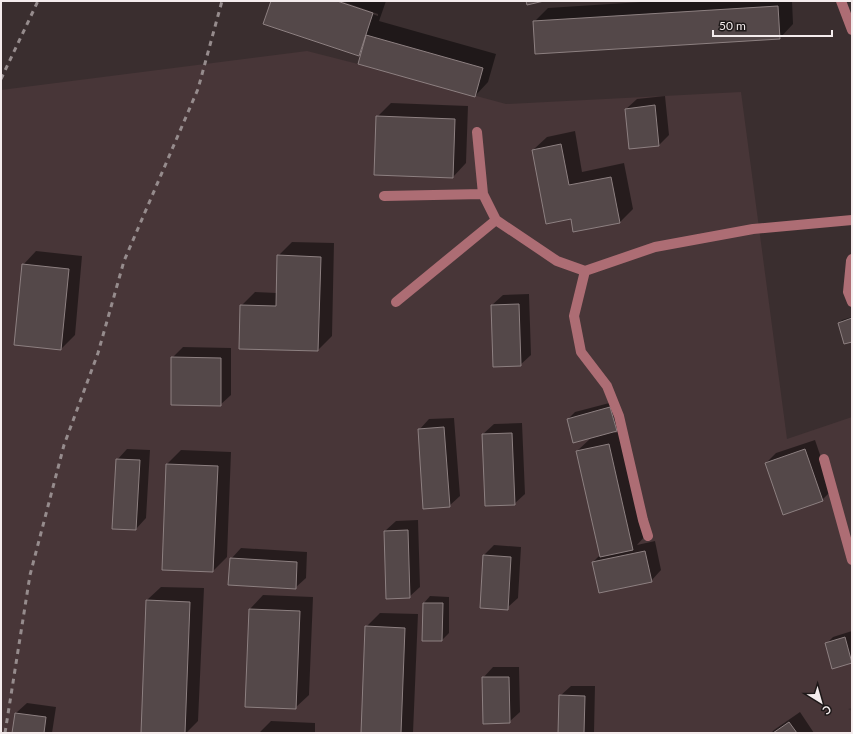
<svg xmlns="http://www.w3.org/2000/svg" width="853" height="734" viewBox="0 0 853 734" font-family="Lato,sans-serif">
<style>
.built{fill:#483638}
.shadow{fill:#0007}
.building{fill:#544849;stroke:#8d8081}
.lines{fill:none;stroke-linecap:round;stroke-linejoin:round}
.minor{stroke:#ad6d74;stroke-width:10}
.rail{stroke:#968c8d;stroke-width:3;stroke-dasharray:5 5;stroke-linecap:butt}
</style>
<rect width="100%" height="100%" fill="#3a2e2f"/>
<path class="built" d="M307 51 358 64 506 104 741 92 787 439 852 417V708L848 709 852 711V733H1V90Z"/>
<path class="shadow" d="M272 1H334L378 16V14L341 1H386L379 21 496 54 488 82 475 96 362 51 359 55Z
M657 1H792L793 24 780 38 534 22 548 8Z
M665 96 669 135 659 145 626 109 637 99Z
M391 103 468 106 466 163 453 177 377 117Z
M575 131 582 172 624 163 633 209 620 222 572 218 533 150 547 137Z
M292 242 334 243 332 336 318 350 241 306 255 292 277 293 278 256Z
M36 251 82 256 75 335 61 349 23 265Z
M529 294 531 355 520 365 492 305 503 295Z
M852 317V341L839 323 842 320Z
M183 347 231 348V395L220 405 172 358Z
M617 401 623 423 614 433 623 431 646 535 637 545 655 541 661 570 651 581 593 562 600 555 577 451 592 437 568 419 575 412Z
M454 418 460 496 449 506 419 430 429 419Z
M522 423 525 494 514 504 483 434 494 424Z
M815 440 832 490 822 500 766 463 776 453Z
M127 449 150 450 146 518 136 529 117 460Z
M181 450 231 452 227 557 213 571 167 464Z
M418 520 420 587 409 597 385 531 396 521Z
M494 545 521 547 518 598 507 608 484 555Z
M241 548 307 552 306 578 295 588 231 559Z
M161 587 204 588 198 721 186 733H150L147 600Z
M263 595 313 597 309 695 295 708 250 609Z
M430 596 449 597V633L442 640 424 603Z
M380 613 418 614 413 733H362L366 627Z
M852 631V662L833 667 826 644 833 637Z
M493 667H519L520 712 509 722 483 678Z
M571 686H595L594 733H559L560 696Z
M27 703 56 707 52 733H13L16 713Z
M800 712 814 733H771L774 730Z
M271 721 315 723V733H259Z"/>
<path class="building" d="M271 1H337L373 13 359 56 263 24Z
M526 1H544L527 5Z
M778 6 780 39 535 54 533 21Z
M366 35 483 68 475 97 358 64Z
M655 105 659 146 629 149 625 109Z
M376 116 455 119 453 178 374 175Z
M561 144 569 185 611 177 620 223 573 232 571 219 546 224 532 150Z
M277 255 321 257 318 351 239 349 240 305 276 306Z
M22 264 69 269 61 350 14 345Z
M519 304 521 366 493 367 491 305Z
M852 318V342L844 344 838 323Z
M171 357 221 358V406L171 405Z
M610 407 617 431 573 443 567 419Z
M444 427 450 507 423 509 418 429Z
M512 433 515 505 485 506 482 434Z
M609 444 633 550 600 557 576 451Z
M805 449 823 501 783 515 765 463Z
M116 459 140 460 136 530 112 529Z
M166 464 218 466 213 572 162 570Z
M408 530 410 598 386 599 384 531Z
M645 551 652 582 599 593 592 562Z
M483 555 511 557 508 610 480 608Z
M230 558 297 562 296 589 228 585Z
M146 600 190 602 185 733H141Z
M423 603H443L442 641H422Z
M249 609 300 611 296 709 245 707Z
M365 626 405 628 401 733H361Z
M845 637 852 663 832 669 825 643Z
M482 677H509L510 723 483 724Z
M559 695 585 696 584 733H558Z
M15 713 46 717 44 733H12Z
M789 722 797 733H773Z"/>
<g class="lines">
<path class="minor" d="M841 1 852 30
M477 132 483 194 496 220
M384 196 483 194
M852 259 851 261 848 292 852 302
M585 271 574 316 581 352 607 386 619 416 643 520 648 536
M396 302 496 220 557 261 585 271 655 247 753 229 852 220
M824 459 852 560"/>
<path class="rail" d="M1 79 38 1
M5 733 30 575 64 445 98 353 124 261 198 89 222 1"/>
</g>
<rect width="853" height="734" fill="none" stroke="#f4eced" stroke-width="4"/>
<g transform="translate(821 702) rotate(143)" stroke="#1d1818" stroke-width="3" paint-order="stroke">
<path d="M0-3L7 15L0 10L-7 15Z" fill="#f4eced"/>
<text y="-6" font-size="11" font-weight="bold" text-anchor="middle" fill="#f4eced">С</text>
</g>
<path d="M713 30v6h119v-6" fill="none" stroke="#f4eced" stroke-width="2"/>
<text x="719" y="30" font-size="12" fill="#f4eced" stroke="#1d1818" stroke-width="3" paint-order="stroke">50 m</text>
</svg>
